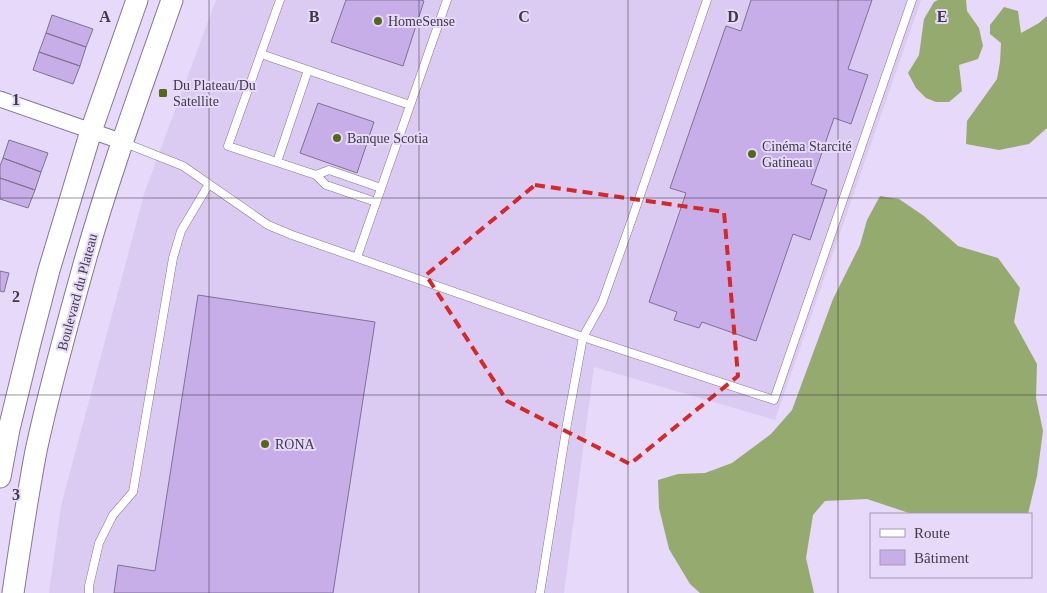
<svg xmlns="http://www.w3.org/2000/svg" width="1047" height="593" viewBox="0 0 1047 593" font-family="Georgia,serif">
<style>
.built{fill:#dbcbf2}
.forest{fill:#95aa6e}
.building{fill:#c8aee9;stroke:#7f728f}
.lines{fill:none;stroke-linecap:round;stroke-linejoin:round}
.lane-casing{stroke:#847795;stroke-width:9}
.street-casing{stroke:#847795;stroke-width:17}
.secondary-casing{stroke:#847795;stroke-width:23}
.lane{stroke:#fff;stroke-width:8}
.street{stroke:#fff;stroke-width:15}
.secondary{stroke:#fff;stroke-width:21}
.marked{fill:none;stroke:#d62828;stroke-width:4;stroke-dasharray:10 6;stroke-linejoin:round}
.grid{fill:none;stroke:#3f3a47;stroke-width:1;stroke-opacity:0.55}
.poi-dot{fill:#536919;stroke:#e7d9f9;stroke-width:2}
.labels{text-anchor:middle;stroke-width:4;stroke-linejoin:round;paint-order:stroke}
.poi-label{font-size:14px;fill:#3f3a47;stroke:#e7d9f9;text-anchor:start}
.street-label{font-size:14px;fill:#3f3a47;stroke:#e7d9f9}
.grid-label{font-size:16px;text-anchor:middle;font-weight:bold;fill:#3f3a47;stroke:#e7d9f9;stroke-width:4;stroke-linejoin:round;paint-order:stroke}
</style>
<rect width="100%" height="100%" fill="#e7d9f9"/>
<path class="built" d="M216 0H921L775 420 594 367 564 593H49L61 506 145 191Z"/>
<path class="forest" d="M938 0H966L967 11 979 28 983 46 978 59 959 65 962 91 949 102H936L926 98 916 88 908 73 919 55 924 19 934 2Z
M1004 7 1018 11 1021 33 1039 23 1047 16V128L1029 144 999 150 966 144 967 121 997 79 1000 62 1001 43 990 34V25Z
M880 196 899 199 924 216 958 246 998 258 1020 288 1014 322 1037 364 1036 398 1043 431 1037 476 1028 514H912L867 499 825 501 813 515 806 558 814 593H700L690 584 669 549 659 508 658 480 678 474 705 473 732 463 771 434 792 410 833 299 860 245 867 220Z"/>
<path class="building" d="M346 0H421L424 1 403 66 331 42Z
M751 0H872L848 69 868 75 851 124 834 118 811 184 827 190 810 240 793 234 756 341 702 322 699 328 674 320 677 312 649 302 686 193 670 188 726 26 741 31Z
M52 15 93 29 86 47 46 33Z
M46 33 86 47 80 66 39 52Z
M39 52 80 66 73 84 33 70Z
M318 103 374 122 357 173 300 153Z
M9 140 48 153 41 172 3 158Z
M3 158 41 172 35 190 0 178V166Z
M0 178 35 190 28 208 0 199Z
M0 271 9 273 4 292 0 291Z
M198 295 375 322 333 593H114L118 565 155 571Z"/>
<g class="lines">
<defs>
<path id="lane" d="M280 0 228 146 316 175 326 185 376 202
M261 54 410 105
M125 143 183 166 268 225 292 235 583 337 774 400 912 0
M277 162 308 70
M316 175 329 170 381 188
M357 257 447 0
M89 593V586L99 543 113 515 133 492 173 258 181 231 209 184
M540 593 567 424 583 337 602 303 632 219 707 0"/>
<path id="street" d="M0 99 123 142"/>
<path id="secondary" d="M0 477 9 429 30 343 49 270 91 131 137 0
M13 593C20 546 27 498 36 451 49 390 66 329 83 268 108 178 141 89 172 0"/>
</defs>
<use href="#lane" class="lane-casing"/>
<use href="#street" class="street-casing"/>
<use href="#secondary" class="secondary-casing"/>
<use href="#lane" class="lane"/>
<use href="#street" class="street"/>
<use href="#secondary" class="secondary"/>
</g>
<path class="marked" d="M535 185 724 212 738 376 630 464 507 401 426 275Z"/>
<path class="grid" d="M209 0V593M419 0V593M628 0V593M838 0V593M0 198H1047M0 395H1047"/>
<g class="poi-dot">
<circle cx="378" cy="21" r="5"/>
<rect x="158" y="88" width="10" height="10" rx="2.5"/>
<circle cx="337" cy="138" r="5"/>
<circle cx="752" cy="154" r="5"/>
<circle cx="265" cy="444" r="5"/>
</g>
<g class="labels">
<g class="poi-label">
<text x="388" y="26">HomeSense</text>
<text x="173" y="90">Du Plateau/Du<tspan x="173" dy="16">Satellite</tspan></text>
<text x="347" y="143">Banque Scotia</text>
<text x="762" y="151">Cinéma Starcité<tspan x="762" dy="16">Gatineau</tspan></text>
<text x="275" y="449">RONA</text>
</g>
<g class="street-label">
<text transform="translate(77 292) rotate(-75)" y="5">Boulevard du Plateau</text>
</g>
</g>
<g class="grid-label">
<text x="105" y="22">A</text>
<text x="314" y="22">B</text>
<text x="524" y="22">C</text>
<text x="733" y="22">D</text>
<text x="942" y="22">E</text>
<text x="16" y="105">1</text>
<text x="16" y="302">2</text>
<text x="16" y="500">3</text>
</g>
<rect x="870" y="513" width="162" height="65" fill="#e7d9f9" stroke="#a499b2"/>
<rect x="880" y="529" width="25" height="8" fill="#ffffff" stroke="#a499b2"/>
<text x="914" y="538" font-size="15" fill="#3f3a47">Route</text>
<rect x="880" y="550" width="25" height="15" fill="#c8aee9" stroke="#a499b2"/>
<text x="914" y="563" font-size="15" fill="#3f3a47">Bâtiment</text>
</svg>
